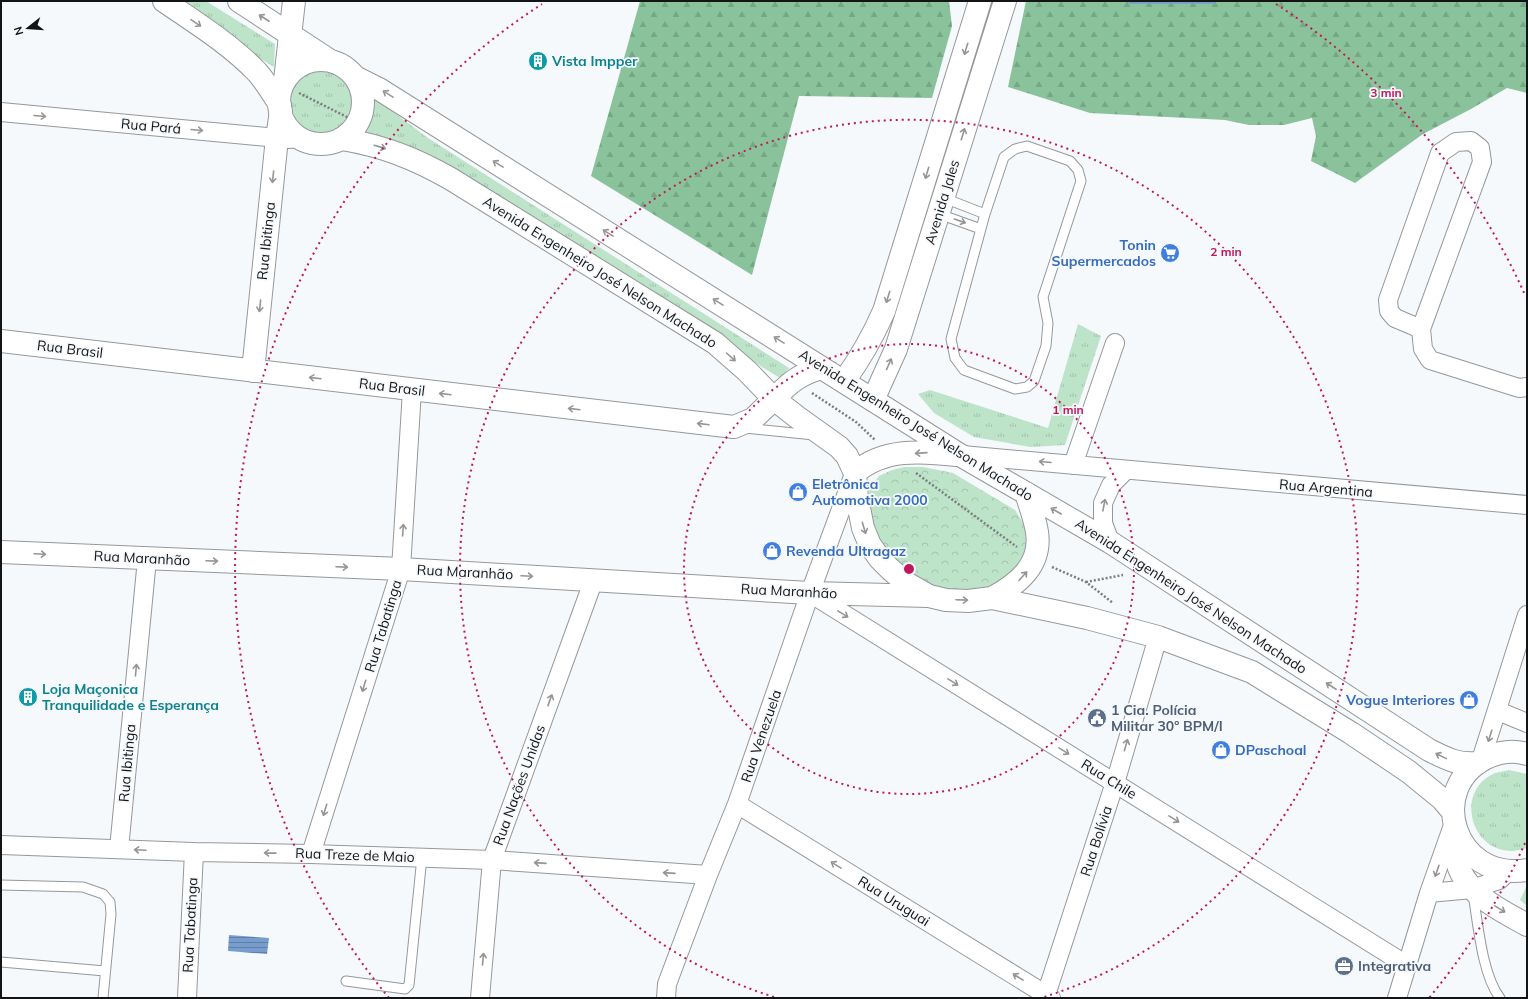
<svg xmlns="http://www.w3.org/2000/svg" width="1528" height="999" viewBox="0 0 1528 999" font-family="Mulish,sans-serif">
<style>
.grass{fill:url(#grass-tufts)}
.forest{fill:url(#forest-firs)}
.park{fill:url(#park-crowns)}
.water{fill:url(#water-rules)}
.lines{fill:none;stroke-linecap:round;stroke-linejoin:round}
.stream{stroke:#779dcc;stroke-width:5.5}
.service-casing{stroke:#95989a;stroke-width:11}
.minor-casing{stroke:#95989a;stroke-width:20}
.tertiary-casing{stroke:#95989a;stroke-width:24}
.primary-casing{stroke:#95989a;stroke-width:24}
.path{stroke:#7b7d7f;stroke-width:2.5;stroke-dasharray:2 2;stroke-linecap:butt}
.service{stroke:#fff;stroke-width:9}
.minor{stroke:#fff;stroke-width:18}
.tertiary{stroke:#fff;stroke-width:22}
.primary{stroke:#fff;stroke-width:22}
.oneway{stroke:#959596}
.ring{fill:none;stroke:#c2185b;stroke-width:2;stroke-dasharray:2 4}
.labels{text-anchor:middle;stroke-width:3.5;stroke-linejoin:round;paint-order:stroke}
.culture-label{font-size:14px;font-weight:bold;fill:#0d838f;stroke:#f6f9fc;text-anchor:start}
.street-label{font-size:14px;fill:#131415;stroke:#f6f9fc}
.shop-label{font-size:14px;font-weight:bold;fill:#366cbe;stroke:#f6f9fc;text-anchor:start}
.service-label{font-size:14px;font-weight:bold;fill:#4e5e75;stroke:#f6f9fc;text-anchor:start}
.centre{fill:#c2185b;stroke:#f6f9fc;stroke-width:2}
.ring-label{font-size:12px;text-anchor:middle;font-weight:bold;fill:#c2185b;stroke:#f6f9fc;stroke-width:3.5;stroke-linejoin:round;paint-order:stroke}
</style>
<defs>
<pattern id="grass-tufts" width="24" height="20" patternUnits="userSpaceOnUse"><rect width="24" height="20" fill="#bde4c8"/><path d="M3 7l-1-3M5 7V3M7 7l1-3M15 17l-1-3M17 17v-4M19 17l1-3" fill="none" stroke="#a2c3ab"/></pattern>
<pattern id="forest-firs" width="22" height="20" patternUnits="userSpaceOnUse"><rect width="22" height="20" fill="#8ac39b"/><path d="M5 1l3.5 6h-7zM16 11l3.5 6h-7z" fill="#76a785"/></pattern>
<pattern id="park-crowns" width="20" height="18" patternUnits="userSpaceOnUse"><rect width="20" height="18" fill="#bde4c8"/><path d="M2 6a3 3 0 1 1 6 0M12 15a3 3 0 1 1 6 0" fill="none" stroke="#a2c3ab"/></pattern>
<pattern id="water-rules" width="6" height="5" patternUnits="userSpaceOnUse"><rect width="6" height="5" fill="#779dcc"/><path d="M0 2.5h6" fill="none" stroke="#607fa4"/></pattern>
</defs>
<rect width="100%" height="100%" fill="#f6f9fc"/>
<path class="grass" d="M166 1H206L275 44 274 67Z
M288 102a33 33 0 1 1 66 0a33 33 0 1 1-66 0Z
M376 99 428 138 789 368 780 378 417 154 364 138Z
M1078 324 1101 336 1065 445 1030 447 974 437 934 413 918 394 930 390 1048 428Z
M1509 770 1527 774V848C1522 849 1517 851 1512 851 1469 851 1455 790 1495 773 1499 772 1505 771 1509 770Z
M1527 885V906L1520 900Z"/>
<path class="forest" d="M640 1H949L952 26 932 98 799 96 752 275 591 176Z
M1026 1H1527V93L1507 88 1471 109 1423 134 1355 183 1311 161 1316 136 1312 118 1284 125H1249L1225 120 1090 113 1008 87Z"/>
<path class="park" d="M904 467H923L953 473 1015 510 1027 529 1029 550 1009 583 963 598 912 581 874 538 868 511 869 490 879 476 892 470Z"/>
<path class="water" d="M229 935 269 938 267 954 228 951Z"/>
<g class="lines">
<path class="stream" d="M1131 1H1213
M1526 1H1527"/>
<defs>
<path id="service" d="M1027 146 1070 161 1078 170 1081 181 1043 297 1048 323 1046 346 1034 381 1027 387 1015 389 964 370 955 358 951 339 985 214 1004 157 1015 149Z
M944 198 985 214
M939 214 981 229
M745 428 814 435
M1 885 83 887 103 894 110 902 111 914 103 998
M1473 894C1478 923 1482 975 1500 998
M1 962 105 971
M346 981 405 989 409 985 422 857"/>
<path id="minor" d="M1 112 288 139 301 138
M1421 329 1395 318 1389 311 1388 300 1440 153 1456 142 1471 141 1480 148 1482 162 1421 329 1423 349 1430 360 1519 388 1527 387
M962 455 1527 505
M1073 465 1115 343
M1110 542 1103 523V503L1111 485 1125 471
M810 593 1408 966
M1498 711 1527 723
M1481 760 1527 615
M737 804 1051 998
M1 845 194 852 311 854 492 860 708 875
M119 849 147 559
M311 854 401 569 412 390
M1429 893 1472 889 1499 880 1509 871
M187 998 194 852
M480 998 492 860 594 579
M666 998 667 984 708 875 737 804 810 593 854 474
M1045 998 1118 773 1158 637
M1397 998 1429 893 1452 828"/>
<path id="tertiary" d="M285 80 294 1
M1 341 734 427 753 419 774 399
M253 371 277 138 281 111
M844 381C860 359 873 336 884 311L980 1
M873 400 896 349 1005 1
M1 552 401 569 810 593 929 596
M1457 832C1456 841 1455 849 1456 857 1462 893 1499 909 1527 925"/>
<path id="primary" d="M164 1C196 23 230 44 257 72 266 82 273 94 280 105
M239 1 329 60
M279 102a42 42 0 1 1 84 0a42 42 0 1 1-84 0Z
M355 77 379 89 960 455 1110 542 1429 750C1447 759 1458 765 1478 763
M342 139C383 146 414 158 451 179L715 343 747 371 774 399 797 417 839 447 847 456 855 473 857 498 863 528 870 545 880 559 891 570 908 584 929 596 946 600 968 601 992 598 1087 618 1158 637 1252 672 1351 733 1409 772 1442 799 1453 812
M774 399C790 382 800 374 822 368
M855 473C883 448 921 451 957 455
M992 598C1018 584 1042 565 1037 532 1035 519 1030 506 1026 493
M1527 754C1514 750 1500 752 1488 757 1425 786 1453 882 1527 870"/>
</defs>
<use href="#service" class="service-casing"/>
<use href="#minor" class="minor-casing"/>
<use href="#tertiary" class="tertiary-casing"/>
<use href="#primary" class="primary-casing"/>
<path class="path" d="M299 93 349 118
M812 393 856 422 875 440
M916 473 1017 547
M1052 567 1086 582 1113 603
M1086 582 1123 575"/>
<use href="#service" class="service"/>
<use href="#minor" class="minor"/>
<use href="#tertiary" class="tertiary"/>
<use href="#primary" class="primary"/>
</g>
<defs><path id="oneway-shaft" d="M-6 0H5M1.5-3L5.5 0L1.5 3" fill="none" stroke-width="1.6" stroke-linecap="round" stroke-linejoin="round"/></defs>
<g class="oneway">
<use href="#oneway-shaft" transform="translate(264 18) rotate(-147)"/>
<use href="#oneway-shaft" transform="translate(196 23) rotate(34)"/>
<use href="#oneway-shaft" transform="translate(966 49) rotate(107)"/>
<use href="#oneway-shaft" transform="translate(388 94) rotate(-148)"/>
<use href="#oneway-shaft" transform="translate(40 116) rotate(5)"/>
<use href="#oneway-shaft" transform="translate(197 130) rotate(5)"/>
<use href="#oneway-shaft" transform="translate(963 134) rotate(-73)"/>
<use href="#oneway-shaft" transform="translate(380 147) rotate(16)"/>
<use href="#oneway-shaft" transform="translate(498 164) rotate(-148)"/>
<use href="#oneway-shaft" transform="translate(927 173) rotate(107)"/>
<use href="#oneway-shaft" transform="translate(273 177) rotate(96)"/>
<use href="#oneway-shaft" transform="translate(960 221) rotate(19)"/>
<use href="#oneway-shaft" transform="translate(608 233) rotate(-148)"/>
<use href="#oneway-shaft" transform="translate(888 297) rotate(107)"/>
<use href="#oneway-shaft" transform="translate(718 302) rotate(-148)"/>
<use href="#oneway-shaft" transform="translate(260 306) rotate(96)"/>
<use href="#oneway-shaft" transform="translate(779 340) rotate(-148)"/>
<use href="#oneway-shaft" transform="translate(731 357) rotate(42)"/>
<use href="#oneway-shaft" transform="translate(889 364) rotate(-66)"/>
<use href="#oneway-shaft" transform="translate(315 378) rotate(-173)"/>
<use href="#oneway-shaft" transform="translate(445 394) rotate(-173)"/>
<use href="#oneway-shaft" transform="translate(574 409) rotate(-173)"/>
<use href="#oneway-shaft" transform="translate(703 424) rotate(-173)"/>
<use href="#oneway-shaft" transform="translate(921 453) rotate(176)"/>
<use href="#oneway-shaft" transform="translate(1045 462) rotate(-175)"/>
<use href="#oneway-shaft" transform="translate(1104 505) rotate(-79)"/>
<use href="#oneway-shaft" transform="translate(1056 511) rotate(-150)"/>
<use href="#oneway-shaft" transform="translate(864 528) rotate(73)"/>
<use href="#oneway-shaft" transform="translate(403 530) rotate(-86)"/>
<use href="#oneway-shaft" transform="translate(40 554) rotate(3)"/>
<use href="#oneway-shaft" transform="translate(212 561) rotate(2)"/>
<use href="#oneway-shaft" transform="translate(342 567) rotate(2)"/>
<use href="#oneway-shaft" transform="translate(527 576) rotate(3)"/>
<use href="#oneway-shaft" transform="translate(1023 576) rotate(-48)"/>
<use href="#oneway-shaft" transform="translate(962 600) rotate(2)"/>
<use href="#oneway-shaft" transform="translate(843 614) rotate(32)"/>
<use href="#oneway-shaft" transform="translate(136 670) rotate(-85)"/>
<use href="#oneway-shaft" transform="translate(953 682) rotate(32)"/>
<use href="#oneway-shaft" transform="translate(364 686) rotate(107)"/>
<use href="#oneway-shaft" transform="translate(1331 686) rotate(-147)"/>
<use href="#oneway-shaft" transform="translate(550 700) rotate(-70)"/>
<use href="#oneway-shaft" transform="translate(1490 736) rotate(108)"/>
<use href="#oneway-shaft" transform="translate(1126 745) rotate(-74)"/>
<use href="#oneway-shaft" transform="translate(1064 751) rotate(32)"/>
<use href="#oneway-shaft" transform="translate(1441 756) rotate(-154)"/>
<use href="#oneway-shaft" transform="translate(325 810) rotate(107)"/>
<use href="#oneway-shaft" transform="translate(1174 819) rotate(32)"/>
<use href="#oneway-shaft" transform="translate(140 850) rotate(-177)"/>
<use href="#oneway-shaft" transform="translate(270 853) rotate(-179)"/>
<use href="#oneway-shaft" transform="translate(540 863) rotate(-176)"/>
<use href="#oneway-shaft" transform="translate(836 865) rotate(-148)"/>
<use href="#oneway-shaft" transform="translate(1437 871) rotate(109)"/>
<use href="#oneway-shaft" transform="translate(669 873) rotate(-176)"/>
<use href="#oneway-shaft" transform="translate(1500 909) rotate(31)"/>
<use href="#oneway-shaft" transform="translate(483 959) rotate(-85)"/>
<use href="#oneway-shaft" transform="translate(1018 977) rotate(-148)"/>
</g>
<g class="ring">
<circle cx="909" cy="569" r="225"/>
<path d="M774 997A449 449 0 1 1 1044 997"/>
<path d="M1525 843A674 674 0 0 1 1429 998M389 998A674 674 0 0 1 542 4M1276 4A674 674 0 0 1 1525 295"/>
</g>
<defs>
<symbol id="building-disc" viewBox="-11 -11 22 22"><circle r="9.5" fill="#0f9aa8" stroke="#f6f9fc"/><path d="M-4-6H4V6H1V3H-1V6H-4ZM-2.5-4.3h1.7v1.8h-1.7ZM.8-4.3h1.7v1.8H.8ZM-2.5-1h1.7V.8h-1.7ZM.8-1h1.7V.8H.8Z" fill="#fff"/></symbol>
<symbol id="supermarket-disc" viewBox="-11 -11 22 22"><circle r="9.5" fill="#3f7fe0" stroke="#f6f9fc"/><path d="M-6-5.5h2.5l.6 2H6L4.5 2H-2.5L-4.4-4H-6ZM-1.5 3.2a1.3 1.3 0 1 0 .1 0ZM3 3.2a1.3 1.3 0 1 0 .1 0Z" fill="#fff"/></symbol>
<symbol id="shop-disc" viewBox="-11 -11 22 22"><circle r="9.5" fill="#3f7fe0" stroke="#f6f9fc"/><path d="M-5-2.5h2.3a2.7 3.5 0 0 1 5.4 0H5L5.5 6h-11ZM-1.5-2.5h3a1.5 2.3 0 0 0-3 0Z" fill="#fff"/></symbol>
<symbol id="civic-disc" viewBox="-11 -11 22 22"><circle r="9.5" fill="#5c6f8a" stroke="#f6f9fc"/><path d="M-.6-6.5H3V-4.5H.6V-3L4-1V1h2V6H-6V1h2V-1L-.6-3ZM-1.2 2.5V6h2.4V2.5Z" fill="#fff"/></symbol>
<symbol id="office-disc" viewBox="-11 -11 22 22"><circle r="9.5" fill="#5c6f8a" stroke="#f6f9fc"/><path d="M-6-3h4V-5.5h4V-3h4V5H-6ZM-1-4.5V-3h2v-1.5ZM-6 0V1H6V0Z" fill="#fff"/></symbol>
</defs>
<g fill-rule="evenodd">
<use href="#building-disc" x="527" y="50" width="22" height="22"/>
<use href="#supermarket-disc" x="1159" y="242" width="22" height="22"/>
<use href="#shop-disc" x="787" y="481" width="22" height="22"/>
<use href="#shop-disc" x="761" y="540" width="22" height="22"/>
<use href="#building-disc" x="17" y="686" width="22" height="22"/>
<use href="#shop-disc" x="1458" y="689" width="22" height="22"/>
<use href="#civic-disc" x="1086" y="707" width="22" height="22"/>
<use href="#shop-disc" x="1210" y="739" width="22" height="22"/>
<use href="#office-disc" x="1333" y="955" width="22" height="22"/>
</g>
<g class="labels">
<g class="culture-label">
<text x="552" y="66">Vista Impper</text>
<text x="42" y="694">Loja Maçonica<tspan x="42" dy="16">Tranquilidade e Esperança</tspan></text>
</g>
<g class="street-label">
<text transform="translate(151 126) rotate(5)" y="5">Rua Pará</text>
<text transform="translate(942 202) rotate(-73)" y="5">Avenida Jales</text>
<text transform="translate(266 241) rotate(-84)" y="5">Rua Ibitinga</text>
<text transform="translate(600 272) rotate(32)" y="5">Avenida Engenheiro José Nelson Machado</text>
<text transform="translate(70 349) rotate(7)" y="5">Rua Brasil</text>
<text transform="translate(392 387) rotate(7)" y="5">Rua Brasil</text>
<text transform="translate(916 425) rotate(32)" y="5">Avenida Engenheiro José Nelson Machado</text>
<text transform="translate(1326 488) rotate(5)" y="5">Rua Argentina</text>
<text transform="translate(142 558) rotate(3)" y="5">Rua Maranhão</text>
<text transform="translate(465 572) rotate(3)" y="5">Rua Maranhão</text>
<text transform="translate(789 591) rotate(3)" y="5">Rua Maranhão</text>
<text transform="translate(1191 596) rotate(33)" y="5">Avenida Engenheiro José Nelson Machado</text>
<text transform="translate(383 626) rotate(-73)" y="5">Rua Tabatinga</text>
<text transform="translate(761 736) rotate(-71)" y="5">Rua Venezuela</text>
<text transform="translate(127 763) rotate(-85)" y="5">Rua Ibitinga</text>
<text transform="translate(1109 779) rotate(32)" y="5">Rua Chile</text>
<text transform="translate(519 785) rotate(-70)" y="5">Rua Nações Unidas</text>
<text transform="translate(1096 841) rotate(-72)" y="5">Rua Bolívia</text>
<text transform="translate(355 855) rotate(2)" y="5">Rua Treze de Maio</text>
<text transform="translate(894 901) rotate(32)" y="5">Rua Uruguai</text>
<text transform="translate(190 925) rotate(-87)" y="5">Rua Tabatinga</text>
</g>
<g class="shop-label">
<text x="1156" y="250" text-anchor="end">Tonin<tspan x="1156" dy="16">Supermercados</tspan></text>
<text x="812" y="489">Eletrônica<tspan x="812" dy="16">Automotiva 2000</tspan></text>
<text x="786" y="556">Revenda Ultragaz</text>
<text x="1455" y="705" text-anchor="end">Vogue Interiores</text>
<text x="1235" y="755">DPaschoal</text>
</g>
<g class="service-label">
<text x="1111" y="715">1 Cia. Polícia<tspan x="1111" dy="16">Militar 30º BPM/I</tspan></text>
<text x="1358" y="971">Integrativa</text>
</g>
</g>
<circle cx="909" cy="569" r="6" class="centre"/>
<g class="ring-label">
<text x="1386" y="97">3 min</text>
<text x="1226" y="256">2 min</text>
<text x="1068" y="414">1 min</text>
</g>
<rect width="1528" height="999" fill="none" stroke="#131415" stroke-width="4"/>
<g transform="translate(28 28) rotate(253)" stroke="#f6f9fc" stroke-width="3" paint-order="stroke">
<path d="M0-3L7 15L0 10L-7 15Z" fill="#131415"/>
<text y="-6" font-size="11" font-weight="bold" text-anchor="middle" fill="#131415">N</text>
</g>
</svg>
